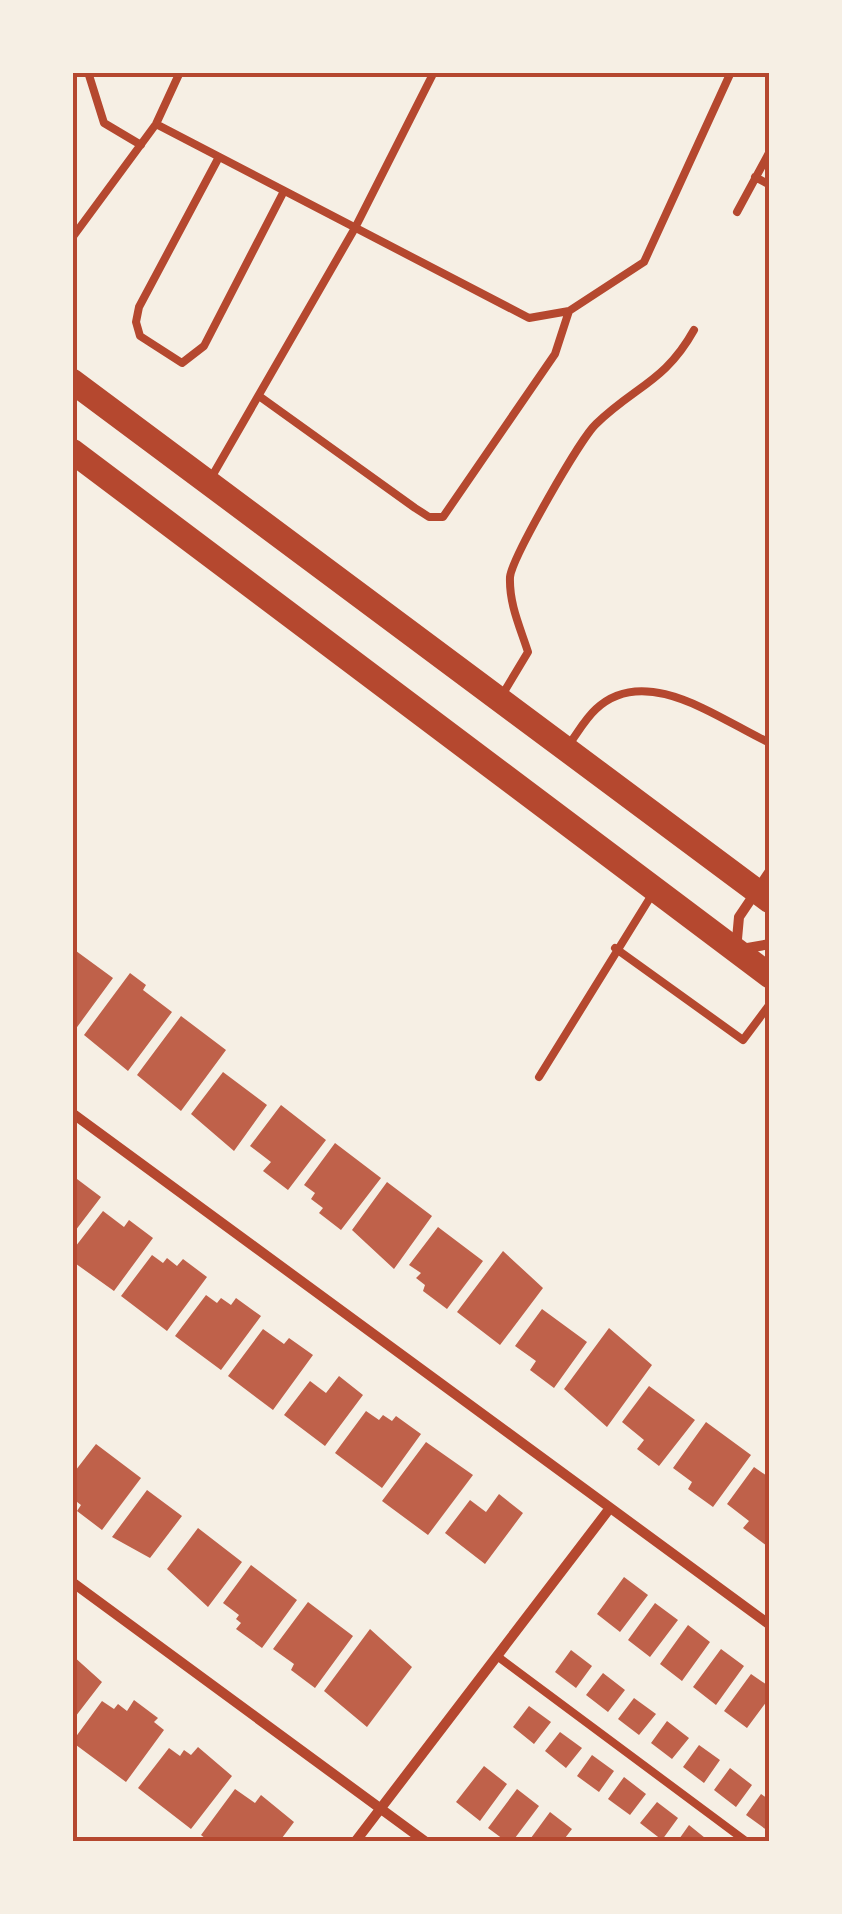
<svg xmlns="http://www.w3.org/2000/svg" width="842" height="1914" viewBox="0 0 842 1914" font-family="'Titillium Web',sans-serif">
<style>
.building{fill:#bf614a}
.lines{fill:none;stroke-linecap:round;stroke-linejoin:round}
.service{stroke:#b5482f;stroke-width:8}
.minor{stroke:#b5482f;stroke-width:10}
.primary{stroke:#b5482f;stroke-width:25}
.neatline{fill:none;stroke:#b5482f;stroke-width:4}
</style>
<rect width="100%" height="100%" fill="#f6efe4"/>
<path class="building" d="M72 948 113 978 72 1034Z
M130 973 146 985 143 990 172 1012 128 1071 84 1035Z
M181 1016 226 1050 181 1111 137 1075Z
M223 1072 267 1105 234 1151 191 1114Z
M281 1105 326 1140 288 1190 263 1171 271 1162 250 1146Z
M335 1143 381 1178 341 1230 319 1213 323 1208 311 1199 315 1193 304 1185Z
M77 1179 101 1197 72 1235V1184Z
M387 1182 432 1216 394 1269 352 1230Z
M103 1211 124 1227 129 1220 153 1238 114 1291 72 1261V1251Z
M438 1227 483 1261 447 1309 423 1291 425 1285 416 1278 421 1273 409 1265Z
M503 1251 543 1288 500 1345 457 1312Z
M152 1255 163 1263 167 1258 177 1266 183 1259 207 1277 167 1331 121 1296Z
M206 1295 217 1303 221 1298 231 1305 236 1298 261 1316 221 1370 175 1336Z
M542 1309 587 1342 554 1388 530 1370 536 1361 515 1346Z
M609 1328 652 1365 607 1427 564 1389Z
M263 1329 284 1344 289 1338 313 1355 273 1410 228 1376Z
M339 1376 363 1395 325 1446 284 1415 310 1381 326 1393Z
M649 1386 695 1420 659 1466 637 1449 644 1440 622 1422Z
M366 1411 379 1420 383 1415 392 1421 396 1416 421 1434 382 1488 335 1453Z
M706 1422 751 1455 713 1507 688 1489 692 1482 673 1468Z
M426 1442 473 1475 428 1535 382 1501Z
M96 1444 141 1478 102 1530 77 1511 81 1505 72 1498V1475Z
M754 1467 770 1478 767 1546 743 1528 749 1521 727 1504Z
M147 1490 182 1516 150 1558 112 1537Z
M499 1494 523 1513 485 1564 445 1533 470 1500 486 1512Z
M198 1528 242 1562 208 1607 167 1569Z
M251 1565 297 1600 262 1648 236 1629 241 1623 236 1619 239 1615 223 1603Z
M624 1577 648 1595 620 1632 597 1614Z
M308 1602 353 1636 315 1688 291 1670 294 1664 273 1649Z
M655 1603 678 1620 650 1657 628 1640Z
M688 1625 710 1642 682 1681 660 1664Z
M370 1629 412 1667 367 1727 324 1691Z
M721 1649 744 1666 716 1705 693 1687Z
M571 1650 592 1666 576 1688 555 1672Z
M72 1655 102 1682 72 1721Z
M603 1673 625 1690 608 1712 586 1695Z
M751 1674 770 1687V1697L747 1728 724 1711Z
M634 1698 656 1714 639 1735 618 1719Z
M134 1700 158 1718 154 1722 164 1730 126 1782 72 1742 102 1701 114 1709 118 1704 127 1711Z
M529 1706 551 1722 534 1744 513 1727Z
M667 1721 689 1738 672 1759 651 1743Z
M560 1732 582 1748 566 1768 545 1751Z
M699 1745 720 1760 704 1783 683 1767Z
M198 1747 232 1776 191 1829 138 1788 169 1748 180 1756 184 1750 191 1755Z
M592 1755 614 1771 599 1792 577 1776Z
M484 1766 507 1784 480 1821 456 1802Z
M730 1768 752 1785 736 1807 714 1790Z
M624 1777 646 1794 630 1815 608 1799Z
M235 1789 255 1803 261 1795 294 1822 279 1842H210L201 1835Z
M517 1789 539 1806 512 1842H507L488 1828Z
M761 1794 770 1800 768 1831 746 1815Z
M657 1802 678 1818 662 1840 640 1823Z
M550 1812 572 1829 562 1842H528Z
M689 1825 710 1842H677Z"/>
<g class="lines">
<path class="service" d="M88 72 104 123 141 145
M156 124 529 318 569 311 644 262 731 72
M219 157 139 307 136 322 140 336 182 363 204 346 284 191
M755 177 770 185
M737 212 770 151
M72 238 156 124 180 72
M259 396 415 508 429 517H443L555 354 569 311
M211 478 355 228 434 72
M501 697 528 652C520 627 509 604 510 577 512 558 580 439 596 424 635 386 665 382 694 330
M567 747C577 734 585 719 596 709 646 662 720 720 770 743
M615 948 743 1040 770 1004
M539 1077 653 893
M497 1656 747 1842"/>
<path class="minor" d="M770 871 739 917 736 950 770 944
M72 1113 770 1625
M72 1582 426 1842
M355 1842 610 1508"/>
<path class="primary" d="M72 381 770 901
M72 451 770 976"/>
</g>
<rect width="842" height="1914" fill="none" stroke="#f6efe4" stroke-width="150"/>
<rect x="75" y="75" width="692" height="1764" class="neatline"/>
</svg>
